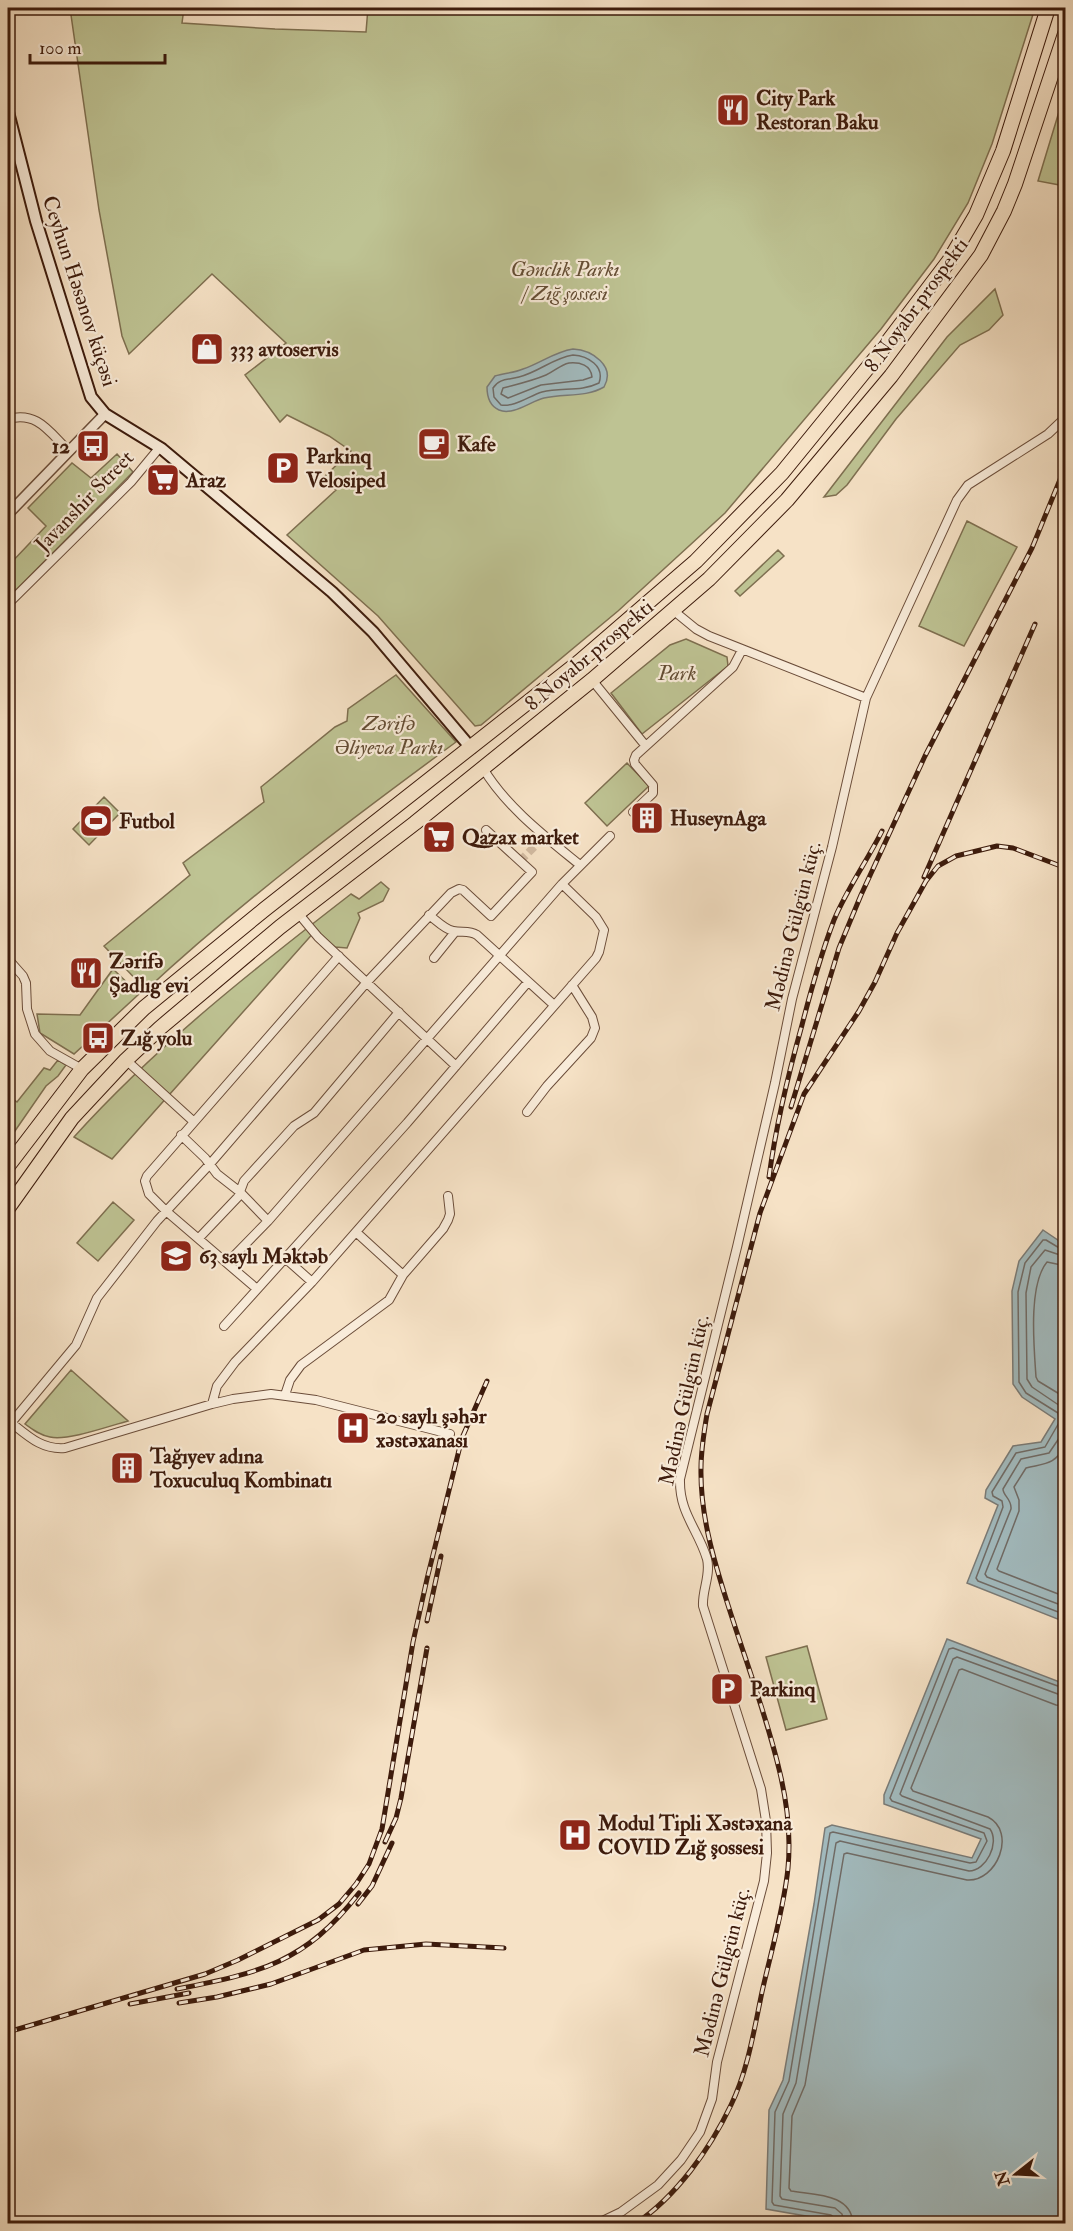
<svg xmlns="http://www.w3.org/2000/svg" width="1073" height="2231" viewBox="0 0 1073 2231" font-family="'IM FELL Double Pica',serif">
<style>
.green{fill:#bec393;stroke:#7e6f50;stroke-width:1.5}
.water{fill:#a2bbbf;stroke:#7a7b77;stroke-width:1.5}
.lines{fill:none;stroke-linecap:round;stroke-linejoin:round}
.shore{stroke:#706b66;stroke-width:1.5}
.minor-tunnel{stroke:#d1baa1;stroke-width:8;stroke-dasharray:8 4;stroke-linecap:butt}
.minor-casing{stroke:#6b4d3a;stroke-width:10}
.tertiary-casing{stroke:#6b4d3a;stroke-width:12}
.secondary-casing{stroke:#3d1b0c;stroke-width:14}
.trunk-casing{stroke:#3d1b0c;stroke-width:16}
.minor{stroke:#f9ecda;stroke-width:8}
.tertiary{stroke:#f9ecda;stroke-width:9}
.secondary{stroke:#f9ecda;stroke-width:10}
.trunk{stroke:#f6e2c6;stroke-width:14}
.rail-casing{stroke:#3d1b0c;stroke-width:5}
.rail{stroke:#f9ecda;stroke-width:3;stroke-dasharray:9;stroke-linecap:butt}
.labels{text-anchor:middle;stroke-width:4.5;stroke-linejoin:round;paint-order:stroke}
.poi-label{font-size:21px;font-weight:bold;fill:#3d1b0c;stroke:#f9ecda;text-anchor:start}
.park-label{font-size:21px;font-style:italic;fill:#644d34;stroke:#f9ecda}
.street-label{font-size:21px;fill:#3d1b0c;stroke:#f9ecda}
</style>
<rect width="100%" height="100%" fill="#f6e2c6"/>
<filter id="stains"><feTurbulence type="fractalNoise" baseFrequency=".00333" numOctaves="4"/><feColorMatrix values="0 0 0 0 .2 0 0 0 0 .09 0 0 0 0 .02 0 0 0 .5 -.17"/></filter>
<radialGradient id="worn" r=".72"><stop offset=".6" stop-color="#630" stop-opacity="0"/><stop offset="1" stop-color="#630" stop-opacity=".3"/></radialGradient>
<path class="green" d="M70 8 136 11 137 8H184L182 23 275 29 366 32 368 8H1035L992 144 968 203 934 259 881 329 725 513 618 611 481 725 475 726 378 616 287 535 336 490 323 478 351 451 329 436 287 415 280 422 245 375 286 343 212 274 129 354 122 336 99 210Z
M1065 92V186L1038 181Z
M995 289 1003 315 989 330 960 345 896 419 847 485 836 495 824 497 947 337Z
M117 454 133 472 8 598V566L46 526 28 508 72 463 91 478Z
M967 521 1017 547 964 646 919 626Z
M778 550 784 556 740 596 735 591Z
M686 639 727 657 728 666 642 734 611 693 670 645Z
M396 675 456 742C350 820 243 900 146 990L104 946 190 875 183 863 264 802 261 787 335 727 347 721 348 709Z
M627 763 649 786 607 826 585 803Z
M104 797 120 813 89 845 73 829Z
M381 882 389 889 383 901 358 913 360 918 347 948 335 947 316 930 112 1159 74 1137C156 1046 254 969 351 894L359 899Z
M113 969 139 994 74 1054 40 1033 37 1014 80 1015Z
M58 1060 66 1065 58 1076 46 1086 8 1141V1095L17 1102 44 1068 50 1070Z
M113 1202 134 1220 98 1261 77 1243Z
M71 1370 128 1421C109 1426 68 1441 50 1437 40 1435 33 1430 25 1424Z
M807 1646 827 1719 786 1730 766 1657Z"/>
<path class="water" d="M573 349C592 350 616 366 604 387 585 398 564 393 544 398 531 401 513 416 499 410 490 406 487 396 487 387L495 376C504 373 514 373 523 369 541 363 554 352 573 349Z
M1043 1230 1065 1245V1622L967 1583 998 1505 985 1498 986 1490 1013 1446 1041 1442 1055 1419 1022 1397 1013 1384 1012 1291 1019 1261Z
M947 1639 1065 1684V2223H846L766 2209 769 2110 783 2080 814 1904 825 1828 832 1825 972 1858 981 1839 884 1804V1795Z"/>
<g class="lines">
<path class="shore" d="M573 355C588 356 605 366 599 383 581 392 561 387 542 392 529 396 515 407 501 405L494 397 493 388C499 378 509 380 519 377 539 372 553 358 573 355Z
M569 363C580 362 591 365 592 377L583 380 541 385 508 398 501 394 503 388C518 384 532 381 546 375 555 371 560 365 569 363Z
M1066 1249H1061L1046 1240H1043L1025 1263 1018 1292 1019 1382 1026 1393 1058 1413 1060 1421 1045 1447 1016 1453 992 1492 993 1496 1002 1501 1003 1507 976 1578 978 1581 1066 1615
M1066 1257 1045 1250 1031 1267 1026 1293 1027 1379 1032 1387 1066 1410
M1066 1266 1047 1262C1028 1285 1034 1347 1036 1377L1038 1381 1066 1398
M1066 1428 1049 1453 1021 1459 1003 1489C1003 1496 1012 1499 1011 1509L985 1574 987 1577 1066 1607
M1066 1445C1054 1465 1047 1463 1026 1468L1014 1487 1019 1500V1511L997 1569 999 1571 1066 1597
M836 2224 835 2218 831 2215 774 2205 772 2202 775 2112 789 2081 830 1833 833 1832 970 1863 976 1862 987 1841 984 1833 892 1801 890 1798 949 1649 953 1648 1066 1689
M844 2224 842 2214 835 2208 782 2199 780 2196 783 2114 796 2083 836 1843 840 1841 969 1871C986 1871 1000 1843 990 1829L902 1796 900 1794 953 1659 957 1657 1066 1697
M853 2224C852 2193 814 2195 791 2191L789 2188 792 2116 805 2085 844 1854 847 1853 967 1880C997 1882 1017 1832 988 1817L913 1791 911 1788 959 1670 962 1669 1056 1705 1066 1706"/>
<path class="minor-tunnel" d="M520 861 545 836"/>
<defs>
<path id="minor" d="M8 419C38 411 49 432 69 451
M8 604 131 482 160 447
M674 611 696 629 709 636 866 698 957 500 968 485 1048 434 1066 417
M592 680 645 745
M483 768C505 806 547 838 580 865
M633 812 653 793V785L635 764 634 760 636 755 733 667 742 650
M298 913 318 937 456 1066
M429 915C436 920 444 929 453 931 462 933 469 930 477 935L554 1005
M434 958 455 932
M8 959 23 976 26 983 27 1009 35 1034 50 1051 82 1069
M126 1060 193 1121
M527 1112 547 1086 591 1038 595 1028 592 1017 572 985
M181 1135 205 1158 217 1174 240 1192 268 1221
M356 1232 403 1275
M199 1238 238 1197 244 1181 294 1126 314 1113 399 1012
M285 1258 312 1282
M228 1262 268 1221 562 884 610 836
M257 1289 166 1211 149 1194 145 1181 147 1176 339 956
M224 1326 407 1123 528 982
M285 1395 290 1380 301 1365 389 1300 403 1275 443 1229 448 1220 450 1214 448 1196
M212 1404 217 1386 235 1362 312 1282 596 958 599 952 604 930 596 917 562 884
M9 1421C27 1435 41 1450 65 1448L212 1404 233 1399 271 1394 316 1400 450 1434
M11 1423 76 1345 97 1298 157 1221 210 1164 367 982 451 893 459 889 463 890 491 916 532 872 486 830
M596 2224 621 2212 658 2185 681 2160 700 2132 712 2099 717 2062 764 1881 767 1853 766 1821 761 1789 703 1606C702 1590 711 1575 707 1559 698 1529 679 1513 680 1479L737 1247 775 1083 792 999 832 847 866 698"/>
<path id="tertiary" d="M8 514 105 414"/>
<path id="secondary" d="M8 112 36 221 91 397 105 414 162 449 332 592 373 632 471 748"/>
<path id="trunk" d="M8 1166 82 1069 144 1008 265 909 579 662 696 561 782 473 874 360 949 261 976 215 1003 151 1048 8
M8 1208 72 1118 126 1060 160 1028 280 927 415 823 592 680 709 579 787 500 891 376 981 255 1004 211 1015 184 1066 31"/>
</defs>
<use href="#minor" class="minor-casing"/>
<use href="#tertiary" class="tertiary-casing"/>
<use href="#secondary" class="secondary-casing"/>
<use href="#trunk" class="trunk-casing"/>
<use href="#minor" class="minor"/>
<use href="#tertiary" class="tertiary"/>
<use href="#secondary" class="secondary"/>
<use href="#trunk" class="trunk"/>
<defs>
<path id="rail" d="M924 877 1035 624
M791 1107 839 948 861 895 925 756 1032 548 1066 465
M769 1177C776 1125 788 1075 802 1025 811 990 821 954 834 920 847 889 867 861 882 831
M427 1621 441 1556
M385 1842 396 1818 401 1798 427 1648
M358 1904 372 1886 392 1843
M177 1989C260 1973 305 1963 359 1893
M179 2003 217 1997 271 1984 364 1950 426 1944 504 1948
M130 2004 189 1993
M8 2032 205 1974 238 1960 318 1920 339 1904 356 1884 369 1864 382 1829 413 1642 427 1579 462 1438 487 1381
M635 2224C676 2197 710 2149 731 2105 748 2070 754 2030 762 1992 771 1952 784 1908 788 1868 791 1835 787 1801 779 1769 766 1714 745 1659 728 1605 714 1561 700 1515 701 1468 701 1450 704 1432 707 1414L760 1213 804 1094 859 1011 875 982 897 933 926 881 938 866 956 856 997 846 1013 848 1066 868"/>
</defs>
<use href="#rail" class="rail-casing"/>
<use href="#rail" class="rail"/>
</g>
<defs>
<symbol id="restaurant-square" viewBox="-11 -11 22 22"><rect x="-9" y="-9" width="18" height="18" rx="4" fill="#8f2418" stroke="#f9ecda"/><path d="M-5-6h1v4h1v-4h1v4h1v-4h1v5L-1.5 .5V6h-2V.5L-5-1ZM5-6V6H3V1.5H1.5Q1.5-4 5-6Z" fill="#fff"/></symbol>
<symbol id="shop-square" viewBox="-11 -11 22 22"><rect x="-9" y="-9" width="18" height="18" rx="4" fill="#8f2418" stroke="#f9ecda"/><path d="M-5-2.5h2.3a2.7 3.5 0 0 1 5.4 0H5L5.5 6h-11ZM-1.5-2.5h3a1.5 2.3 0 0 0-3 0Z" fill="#fff"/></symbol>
<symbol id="cafe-square" viewBox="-11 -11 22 22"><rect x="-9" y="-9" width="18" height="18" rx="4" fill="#8f2418" stroke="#f9ecda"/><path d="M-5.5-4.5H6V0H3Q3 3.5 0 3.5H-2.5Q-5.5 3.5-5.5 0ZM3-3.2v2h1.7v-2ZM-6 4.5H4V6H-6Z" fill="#fff"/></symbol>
<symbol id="bus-square" viewBox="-11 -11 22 22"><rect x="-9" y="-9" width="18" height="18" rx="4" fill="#8f2418" stroke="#f9ecda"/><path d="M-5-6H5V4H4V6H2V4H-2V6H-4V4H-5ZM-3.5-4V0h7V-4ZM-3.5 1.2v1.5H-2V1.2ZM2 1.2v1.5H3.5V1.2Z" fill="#fff"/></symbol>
<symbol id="parking-square" viewBox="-11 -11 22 22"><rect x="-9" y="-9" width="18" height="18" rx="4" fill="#8f2418" stroke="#f9ecda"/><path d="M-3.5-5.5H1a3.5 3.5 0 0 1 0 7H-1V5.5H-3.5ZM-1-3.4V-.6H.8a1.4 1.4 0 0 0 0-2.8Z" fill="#fff"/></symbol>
<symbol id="supermarket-square" viewBox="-11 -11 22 22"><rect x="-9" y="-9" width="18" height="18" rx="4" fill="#8f2418" stroke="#f9ecda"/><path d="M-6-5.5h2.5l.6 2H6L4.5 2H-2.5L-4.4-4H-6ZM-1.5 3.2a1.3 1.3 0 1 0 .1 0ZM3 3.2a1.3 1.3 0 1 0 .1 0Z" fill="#fff"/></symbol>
<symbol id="building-square" viewBox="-11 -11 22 22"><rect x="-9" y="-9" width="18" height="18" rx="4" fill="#8f2418" stroke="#f9ecda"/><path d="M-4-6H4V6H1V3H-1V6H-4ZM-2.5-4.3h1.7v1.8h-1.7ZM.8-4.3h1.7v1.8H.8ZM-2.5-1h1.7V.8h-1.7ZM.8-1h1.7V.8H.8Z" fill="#fff"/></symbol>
<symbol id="stadium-square" viewBox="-11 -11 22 22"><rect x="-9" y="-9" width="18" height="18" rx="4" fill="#8f2418" stroke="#f9ecda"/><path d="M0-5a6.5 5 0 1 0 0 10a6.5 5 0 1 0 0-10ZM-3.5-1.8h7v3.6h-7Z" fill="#fff"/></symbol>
<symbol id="school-square" viewBox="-11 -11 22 22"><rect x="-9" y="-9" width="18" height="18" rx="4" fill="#8f2418" stroke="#f9ecda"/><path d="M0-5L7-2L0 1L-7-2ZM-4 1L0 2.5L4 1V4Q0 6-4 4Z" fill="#fff"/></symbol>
<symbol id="hospital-square" viewBox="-11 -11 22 22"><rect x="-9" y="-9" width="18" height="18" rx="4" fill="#8f2418" stroke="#f9ecda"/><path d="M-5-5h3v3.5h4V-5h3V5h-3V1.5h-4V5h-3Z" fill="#fff"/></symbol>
</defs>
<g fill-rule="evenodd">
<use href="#restaurant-square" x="714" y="91" width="38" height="38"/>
<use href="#shop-square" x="188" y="330" width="38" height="38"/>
<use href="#cafe-square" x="415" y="425" width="38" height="38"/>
<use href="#bus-square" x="74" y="427" width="38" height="38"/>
<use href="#parking-square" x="264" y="449" width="38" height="38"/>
<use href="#supermarket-square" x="144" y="461" width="38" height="38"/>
<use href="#building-square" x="628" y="799" width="38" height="38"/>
<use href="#stadium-square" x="77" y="802" width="38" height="38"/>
<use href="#supermarket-square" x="420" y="818" width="38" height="38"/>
<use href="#restaurant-square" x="67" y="954" width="38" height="38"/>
<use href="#bus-square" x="79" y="1019" width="38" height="38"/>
<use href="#school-square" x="157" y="1237" width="38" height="38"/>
<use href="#hospital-square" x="334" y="1409" width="38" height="38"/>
<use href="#building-square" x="108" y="1449" width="38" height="38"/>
<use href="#parking-square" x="708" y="1670" width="38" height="38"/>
<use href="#hospital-square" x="556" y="1816" width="38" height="38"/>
</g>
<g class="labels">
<g class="poi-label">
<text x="756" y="105">City Park<tspan x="756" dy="24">Restoran Baku</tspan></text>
<text x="230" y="356">333 avtoservis</text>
<text x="457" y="451">Kafe</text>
<text x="70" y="453" text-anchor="end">12</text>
<text x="306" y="463">Parkinq<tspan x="306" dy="24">Velosiped</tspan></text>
<text x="186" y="487">Araz</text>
<text x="670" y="825">HuseynAga</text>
<text x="119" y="828">Futbol</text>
<text x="462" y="844">Qazax market</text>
<text x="109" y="968">Zərifə<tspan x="109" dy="24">Şadlıg evi</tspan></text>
<text x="121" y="1045">Zığ yolu</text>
<text x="199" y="1263">63 saylı Məktəb</text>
<text x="376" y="1423">20 saylı şəhər<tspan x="376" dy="24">xəstəxanası</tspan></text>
<text x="150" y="1463">Tağıyev adına<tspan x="150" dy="24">Toxuculuq Kombinatı</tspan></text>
<text x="750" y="1696">Parkinq</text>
<text x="598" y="1830">Modul Tipli Xəstəxana<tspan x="598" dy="24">COVID Zığ şossesi</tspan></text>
</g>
<g class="park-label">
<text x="565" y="276">Gənclik Parkı<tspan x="565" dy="24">/ Zığ şossesi</tspan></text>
<text x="677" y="680">Park</text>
<text x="389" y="730">Zərifə<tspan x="389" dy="24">Əliyeva Parkı</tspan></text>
</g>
<g class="street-label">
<text transform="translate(80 291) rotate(72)" y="7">Ceyhun Həsənov küçəsi</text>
<text transform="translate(916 305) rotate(-54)" y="7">8 Noyabr prospekti</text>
<text transform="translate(84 501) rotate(-46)" y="7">Javanshir Street</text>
<text transform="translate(589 655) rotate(-40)" y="7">8 Noyabr prospekti</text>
<text transform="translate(793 926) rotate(-76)" y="7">Mədinə Gülgün küç.</text>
<text transform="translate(684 1400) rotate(-78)" y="7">Mədinə Gülgün küç.</text>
<text transform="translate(722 1972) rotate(-76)" y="7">Mədinə Gülgün küç.</text>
</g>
</g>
<rect width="1073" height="2231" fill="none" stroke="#f6e2c6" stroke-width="30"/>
<rect x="9" y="9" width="1055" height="2213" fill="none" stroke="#3d1b0c" stroke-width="3"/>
<rect x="15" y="15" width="1043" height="2201" fill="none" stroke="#3d1b0c" stroke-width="1.5"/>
<g transform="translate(1016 2174) rotate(252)" stroke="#f9ecda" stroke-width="4.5" paint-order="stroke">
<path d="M0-4.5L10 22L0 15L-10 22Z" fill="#3d1b0c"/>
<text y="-9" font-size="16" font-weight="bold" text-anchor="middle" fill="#3d1b0c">N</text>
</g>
<path d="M30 54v9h135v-9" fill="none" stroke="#3d1b0c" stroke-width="3"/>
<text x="39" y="54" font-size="18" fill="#3d1b0c" stroke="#f9ecda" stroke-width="4.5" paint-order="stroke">100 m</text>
<rect width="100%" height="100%" filter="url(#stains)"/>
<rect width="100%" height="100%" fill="url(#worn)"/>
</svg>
